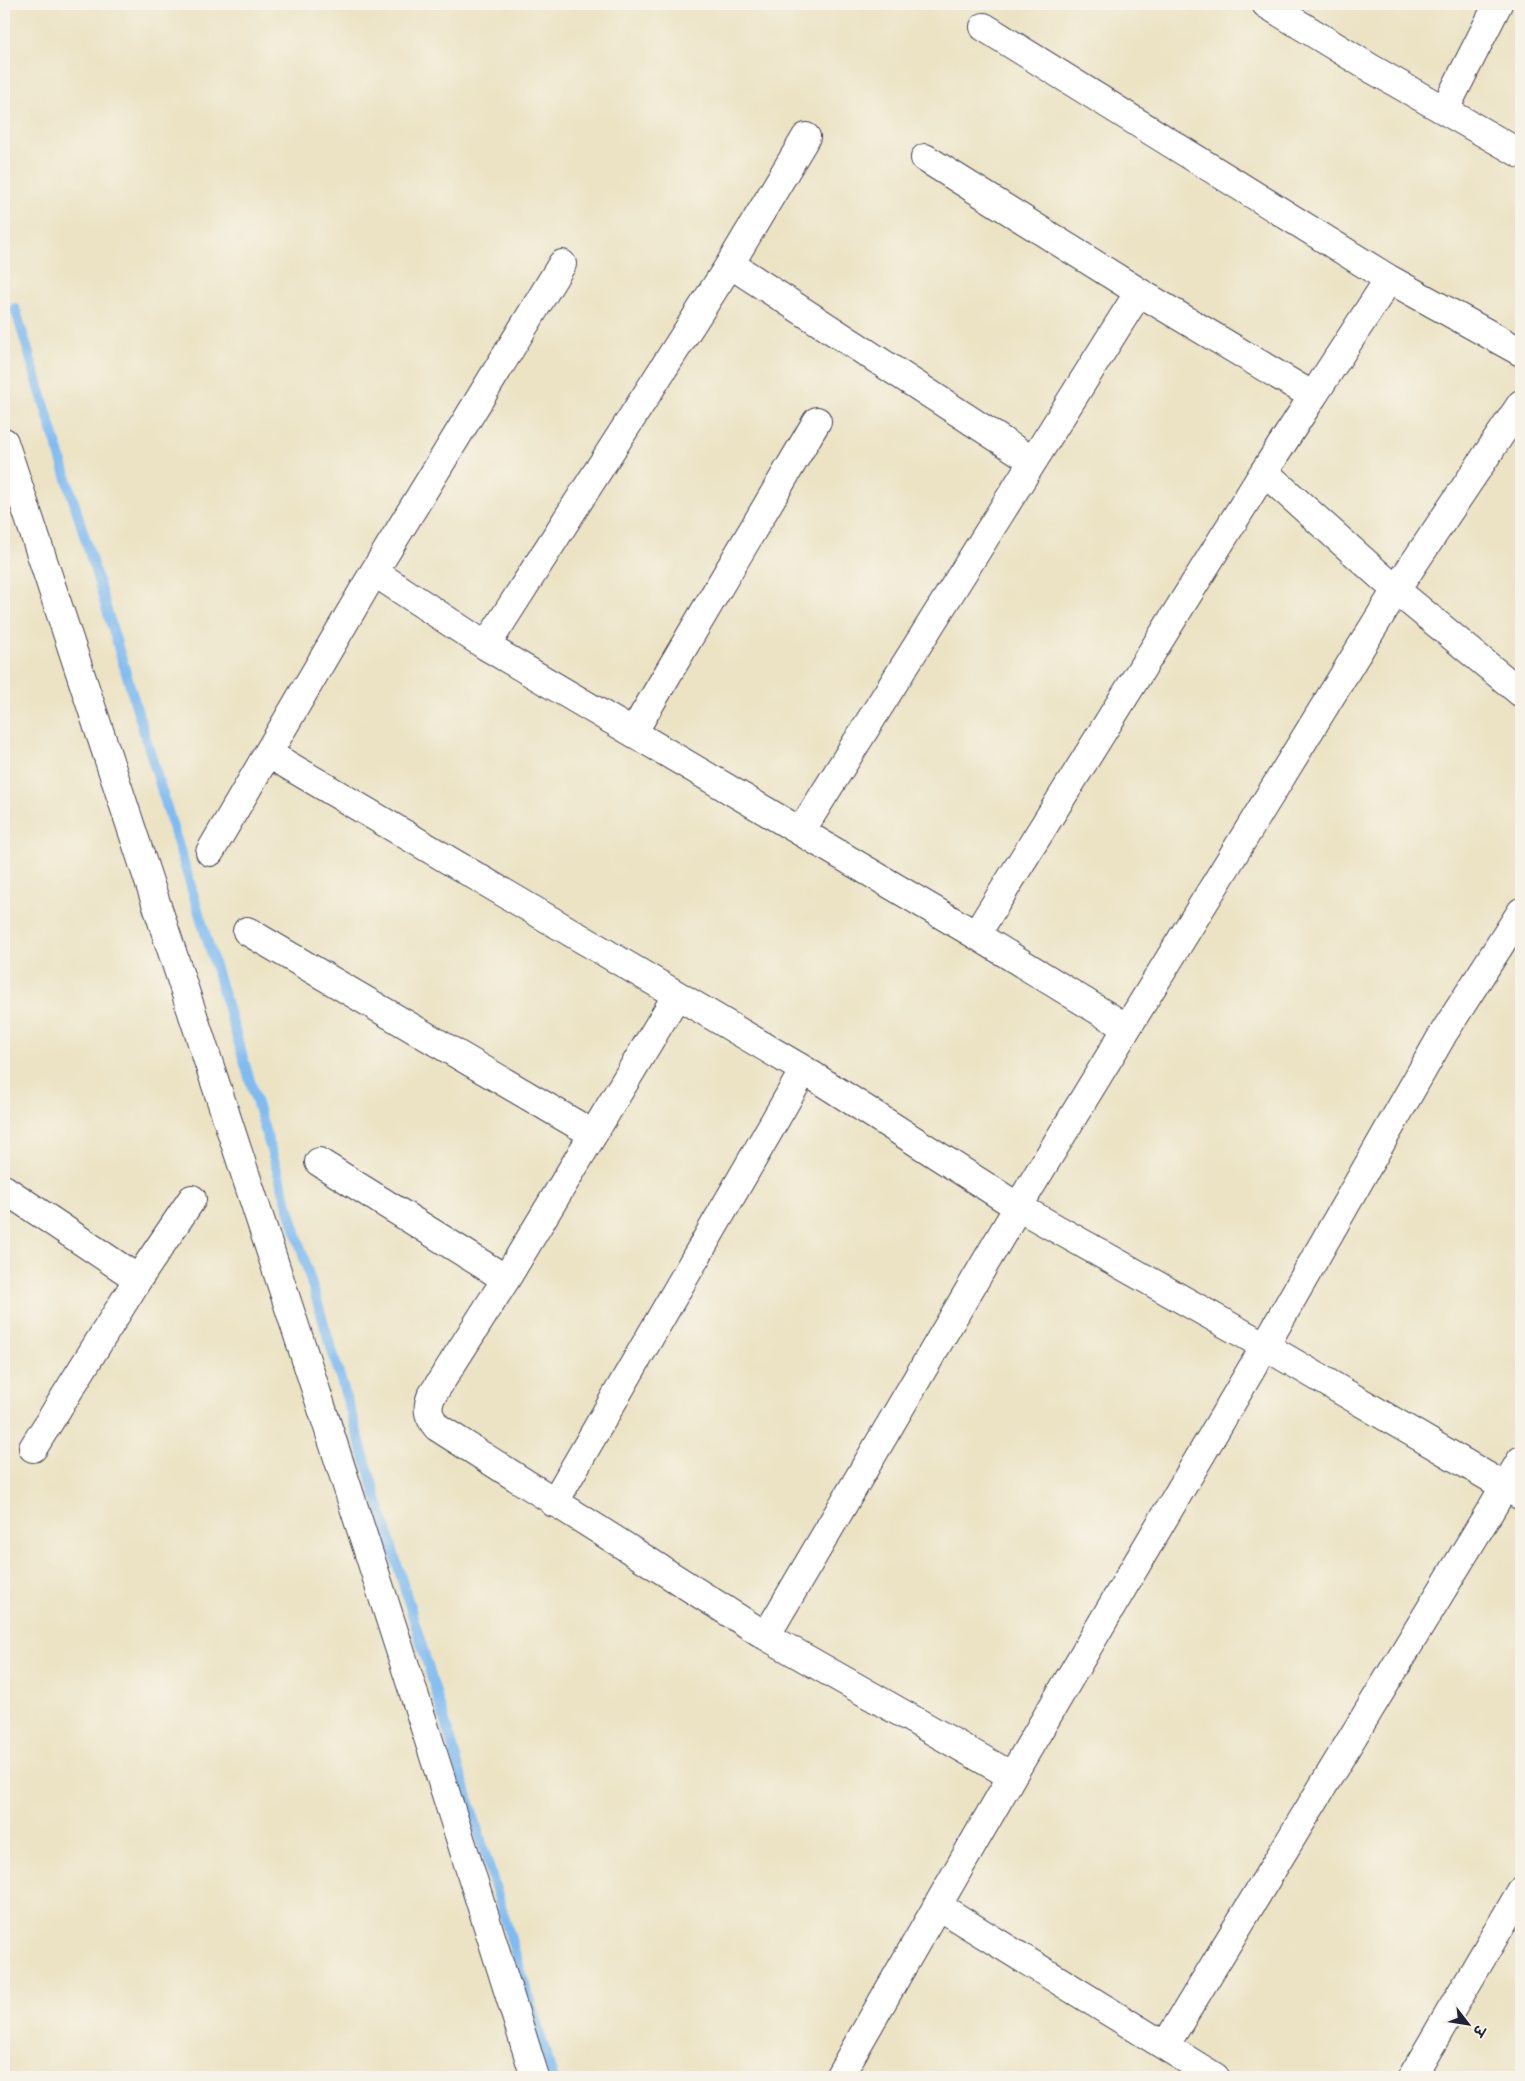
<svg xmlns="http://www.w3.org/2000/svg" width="1525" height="2081" viewBox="0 0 1525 2081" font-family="Pangolin,'Playpen Sans Deva',sans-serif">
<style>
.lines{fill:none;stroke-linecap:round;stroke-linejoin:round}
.stream{stroke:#7fbbf1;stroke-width:10}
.minor-casing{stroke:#403f50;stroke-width:30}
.minor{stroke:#fff;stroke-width:28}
</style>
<rect width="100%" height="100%" fill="#f7f3e8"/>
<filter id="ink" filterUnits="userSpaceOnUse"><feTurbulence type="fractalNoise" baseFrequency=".02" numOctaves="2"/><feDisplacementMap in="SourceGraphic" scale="10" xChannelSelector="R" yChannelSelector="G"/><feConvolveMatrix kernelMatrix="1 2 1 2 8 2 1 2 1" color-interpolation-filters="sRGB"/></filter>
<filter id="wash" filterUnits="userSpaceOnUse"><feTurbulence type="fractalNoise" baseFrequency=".0096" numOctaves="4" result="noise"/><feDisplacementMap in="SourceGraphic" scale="20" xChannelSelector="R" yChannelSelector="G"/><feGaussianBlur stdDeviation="1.12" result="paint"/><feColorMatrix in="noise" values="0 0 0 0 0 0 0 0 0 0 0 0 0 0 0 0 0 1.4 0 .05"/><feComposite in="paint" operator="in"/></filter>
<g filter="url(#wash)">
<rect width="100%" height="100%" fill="#ece3c4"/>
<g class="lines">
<path class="stream" d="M15 308 553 2077"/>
</g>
</g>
<g filter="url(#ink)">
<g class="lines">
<defs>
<path id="minor" d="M1266 4 1372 69 1521 154
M984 27 1389 279 1521 352
M1445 109 1498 4
M925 158 1139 292 1313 396 1264 472
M562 264 374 572 486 646 976 935 1127 1028
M730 264 1033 461
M1313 396 1389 279
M4 442C183 986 365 1530 535 2077
M486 646 730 264 806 137
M634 731 817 421
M269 754 804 1070 1018 1207 1265 1346 1521 1496
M801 831 1139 292
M210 852 374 572
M247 931 593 1134
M976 935 1264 472 1396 590 1521 693
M677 995 506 1279 431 1397C426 1410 429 1417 437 1427L766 1636 1012 1776
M319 1162 506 1279
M4 1189 138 1279
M33 1448 138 1279 192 1199
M554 1503 804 1070
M766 1636 1018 1207 1127 1028 1396 590 1521 404
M938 1906 1215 2077
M1165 2046 1521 1460
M839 2077 1012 1776 1265 1346 1443 1034 1521 912
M1412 2077 1521 1891"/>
</defs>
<use href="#minor" class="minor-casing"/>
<use href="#minor" class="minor"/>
</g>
</g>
<rect width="1525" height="2081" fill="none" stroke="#f7f3e8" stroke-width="20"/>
<g transform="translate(1468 2024) rotate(121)" stroke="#f7f3e8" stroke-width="4" paint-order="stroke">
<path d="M0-4L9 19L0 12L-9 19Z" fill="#22223b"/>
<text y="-8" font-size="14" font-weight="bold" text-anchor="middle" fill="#22223b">उ</text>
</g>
</svg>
